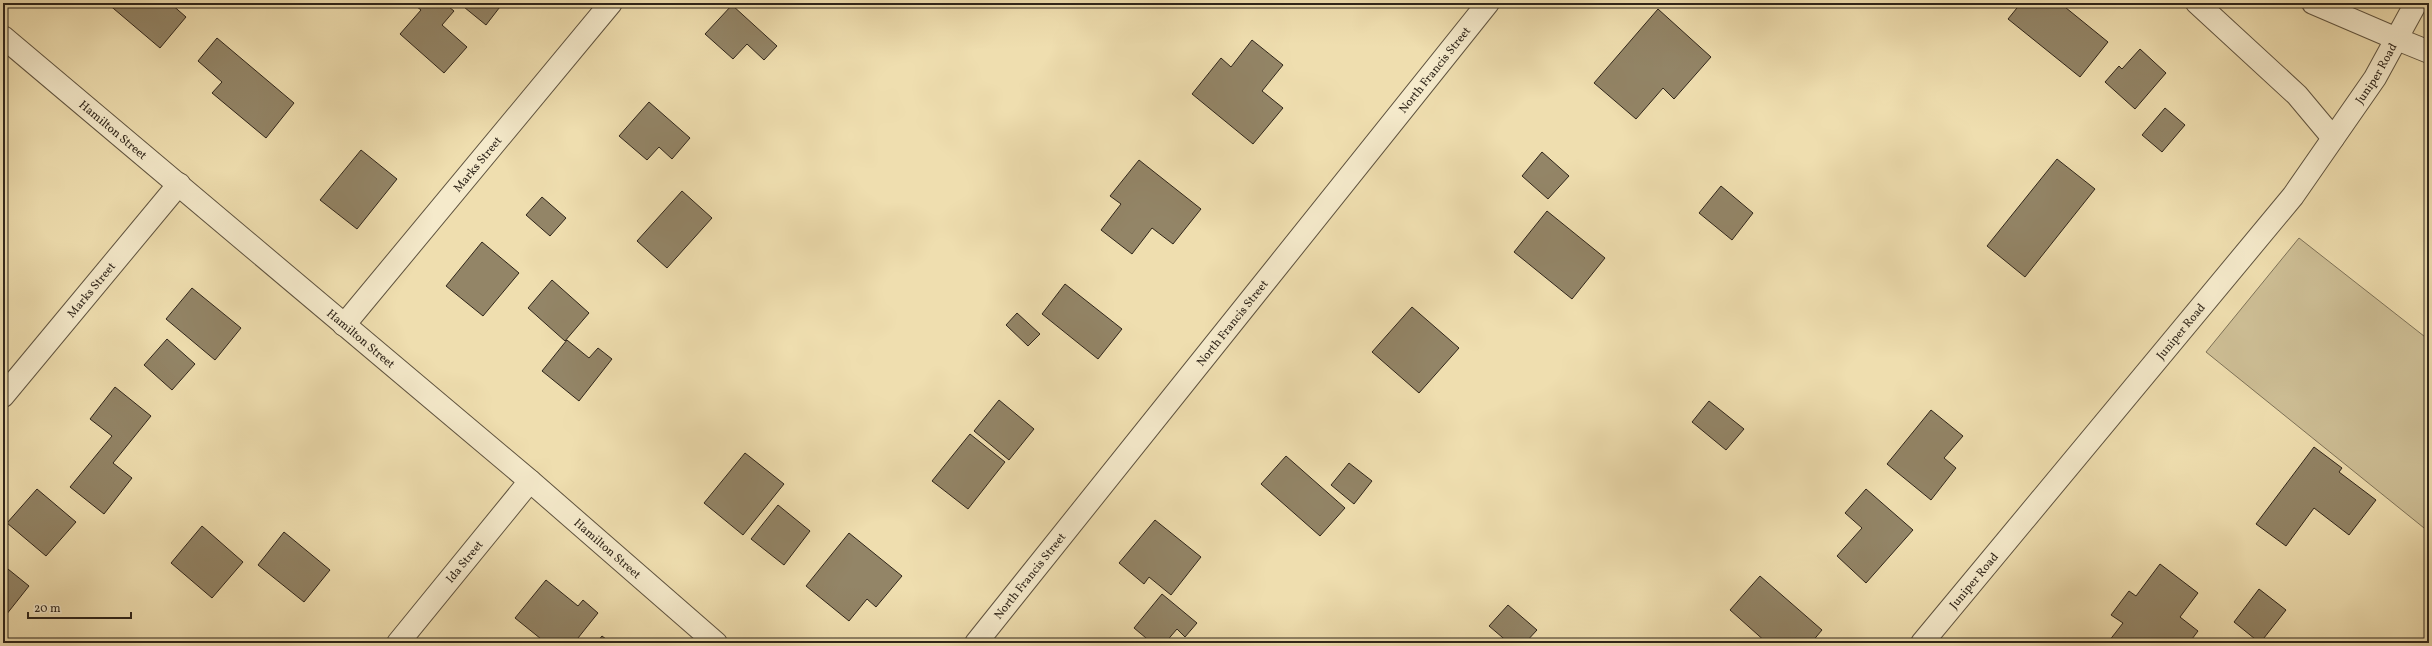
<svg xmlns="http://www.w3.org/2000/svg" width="2432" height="646" viewBox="0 0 2432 646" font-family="Vollkorn,serif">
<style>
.green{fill:#cebf96;stroke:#7e7258}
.building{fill:#938567;stroke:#2f251a}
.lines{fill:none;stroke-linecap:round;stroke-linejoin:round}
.minor-casing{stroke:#5f533f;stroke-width:24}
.tertiary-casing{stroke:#5f533f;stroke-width:24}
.minor{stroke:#f5eacb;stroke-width:22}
.tertiary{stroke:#f5eacb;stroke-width:22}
.labels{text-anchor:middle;stroke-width:3;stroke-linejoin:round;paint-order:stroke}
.street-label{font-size:12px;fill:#2f251a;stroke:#f5eacb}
</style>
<rect width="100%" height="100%" fill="#efdeaf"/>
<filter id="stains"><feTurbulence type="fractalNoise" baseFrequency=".005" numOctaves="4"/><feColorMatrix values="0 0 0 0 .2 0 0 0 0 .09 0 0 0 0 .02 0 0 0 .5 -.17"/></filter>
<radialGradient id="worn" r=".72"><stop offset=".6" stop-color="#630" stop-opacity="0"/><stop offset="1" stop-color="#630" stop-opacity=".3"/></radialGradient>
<path class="green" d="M2299 238 2429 340V532L2206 352Z"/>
<path class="building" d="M107 3H170L186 17 160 48Z
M412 3H444L454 11 442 25 467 47 444 73 400 34 421 10Z
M459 3H503L486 25Z
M2021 3H2060L2108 42 2080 77 2008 19Z
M732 5 777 46 764 60 747 44 733 59 705 34Z
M1658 9 1711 57 1674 99 1663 88 1636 119 1594 83Z
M217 38 294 103 266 138 212 93 222 82 198 61Z
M1252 40 1283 65 1262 91 1283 108 1253 144 1192 94 1221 58 1231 67Z
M2140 49 2166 73 2135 109 2105 82 2119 66 2122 69Z
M649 102 690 138 672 159 659 147 647 160 619 136Z
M2165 108 2185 125 2162 152 2142 135Z
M361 150 397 179 357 229 320 200Z
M1542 152 1569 176 1548 199 1522 176Z
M2057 159 2095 189 2025 277 1987 246Z
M1139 160 1201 209 1173 244 1152 228 1132 254 1101 230 1121 204 1110 196Z
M1721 186 1753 213 1732 240 1699 213Z
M682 191 712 218 667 268 637 241Z
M542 197 566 218 550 236 526 215Z
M1547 211 1605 258 1572 299 1514 252Z
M482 242 519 273 483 316 446 286Z
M552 280 589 313 565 341 528 308Z
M1065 284 1122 329 1098 359 1042 314Z
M192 288 241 328 215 360 166 319Z
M1412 307 1459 348 1419 393 1372 352Z
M1017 313 1040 334 1028 346 1006 325Z
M167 339 195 364 172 390 144 365Z
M567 340 589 358 598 348 612 359 579 401 542 371Z
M115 387 151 416 113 463 132 478 104 514 70 487 112 436 90 419Z
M999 400 1034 429 1009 460 974 431Z
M1709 401 1744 429 1726 450 1692 422Z
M1931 410 1963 436 1944 458 1956 468 1931 500 1887 464Z
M970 434 1005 462 968 509 932 481Z
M2314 447 2342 468 2339 472 2376 500 2349 535 2314 508 2286 546 2256 524Z
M745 453 784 484 743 535 704 503Z
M1286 456 1345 508 1320 536 1261 484Z
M1349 463 1372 481 1354 504 1331 485Z
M37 489 76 522 46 556 7 523Z
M1866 489 1913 530 1866 583 1837 556 1862 528 1845 513Z
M778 505 810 531 784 565 751 539Z
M1155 520 1201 557 1171 595 1149 577 1144 584 1119 563Z
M202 526 243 562 212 598 171 563Z
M284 532 330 570 304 602 258 565Z
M849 533 902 576 876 607 867 599 849 621 806 586Z
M2160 564 2198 593 2180 617 2198 631 2189 643H2111L2109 641 2123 623 2111 615 2129 591 2136 596Z
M3 565 29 586 6 615 3 613Z
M1760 576 1822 630 1811 643H1767L1730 610Z
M546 580 578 606 583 600 598 613 574 643H546L515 618Z
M2259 589 2286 610 2260 643 2234 622Z
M1162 594 1197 623 1185 637 1177 629 1165 643H1152L1134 628Z
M1508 605 1537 630 1525 643H1509L1489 626Z
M602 636 611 643H596Z"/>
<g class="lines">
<defs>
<g id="minor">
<path id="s1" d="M3 37 530 481 716 643"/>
<path d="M2397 39 2429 52"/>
<path id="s2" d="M344 325 611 3"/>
<path id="s3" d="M3 396 179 184"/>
<path id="s4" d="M398 643 530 481"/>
<path id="s5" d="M976 643 1488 3"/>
</g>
<g id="tertiary">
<path d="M2197 3 2297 95 2333 138"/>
<path d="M2313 3 2397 39"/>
<path id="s6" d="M1922 643 2293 196 2375 78 2416 3"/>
</g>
</defs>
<use href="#minor" class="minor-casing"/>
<use href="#tertiary" class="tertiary-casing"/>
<use href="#minor" class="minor"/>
<use href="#tertiary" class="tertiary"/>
</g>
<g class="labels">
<g class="street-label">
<text dy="4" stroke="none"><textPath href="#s5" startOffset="734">North Francis Street</textPath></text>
<text dy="4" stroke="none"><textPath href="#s6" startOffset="729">Juniper Road</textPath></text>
<text dy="4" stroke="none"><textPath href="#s1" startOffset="144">Hamilton Street</textPath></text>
<text dy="4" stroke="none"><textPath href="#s2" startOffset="209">Marks Street</textPath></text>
<text dy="4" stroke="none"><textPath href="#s3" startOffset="138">Marks Street</textPath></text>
<text dy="4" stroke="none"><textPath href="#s5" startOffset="410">North Francis Street</textPath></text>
<text dy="4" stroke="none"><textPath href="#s6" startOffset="405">Juniper Road</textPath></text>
<text dy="4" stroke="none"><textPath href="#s1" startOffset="468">Hamilton Street</textPath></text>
<text dy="4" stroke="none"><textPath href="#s1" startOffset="792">Hamilton Street</textPath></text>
<text dy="4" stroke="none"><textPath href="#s4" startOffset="105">Ida Street</textPath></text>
<text dy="4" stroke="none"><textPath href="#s5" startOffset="86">North Francis Street</textPath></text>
<text dy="4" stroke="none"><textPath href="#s6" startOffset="81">Juniper Road</textPath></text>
</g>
</g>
<rect width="2432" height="646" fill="none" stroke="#efdeaf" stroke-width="16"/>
<rect x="4" y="4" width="2424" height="638" fill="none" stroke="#2f251a" stroke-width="2"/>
<rect x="8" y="8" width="2416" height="630" fill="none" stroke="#2f251a"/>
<path d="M28 612v6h103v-6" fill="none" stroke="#2f251a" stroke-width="2"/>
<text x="34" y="612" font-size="12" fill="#2f251a" stroke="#f5eacb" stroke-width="3" paint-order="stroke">20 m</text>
<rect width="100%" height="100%" filter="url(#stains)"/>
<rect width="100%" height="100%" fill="url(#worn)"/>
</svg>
